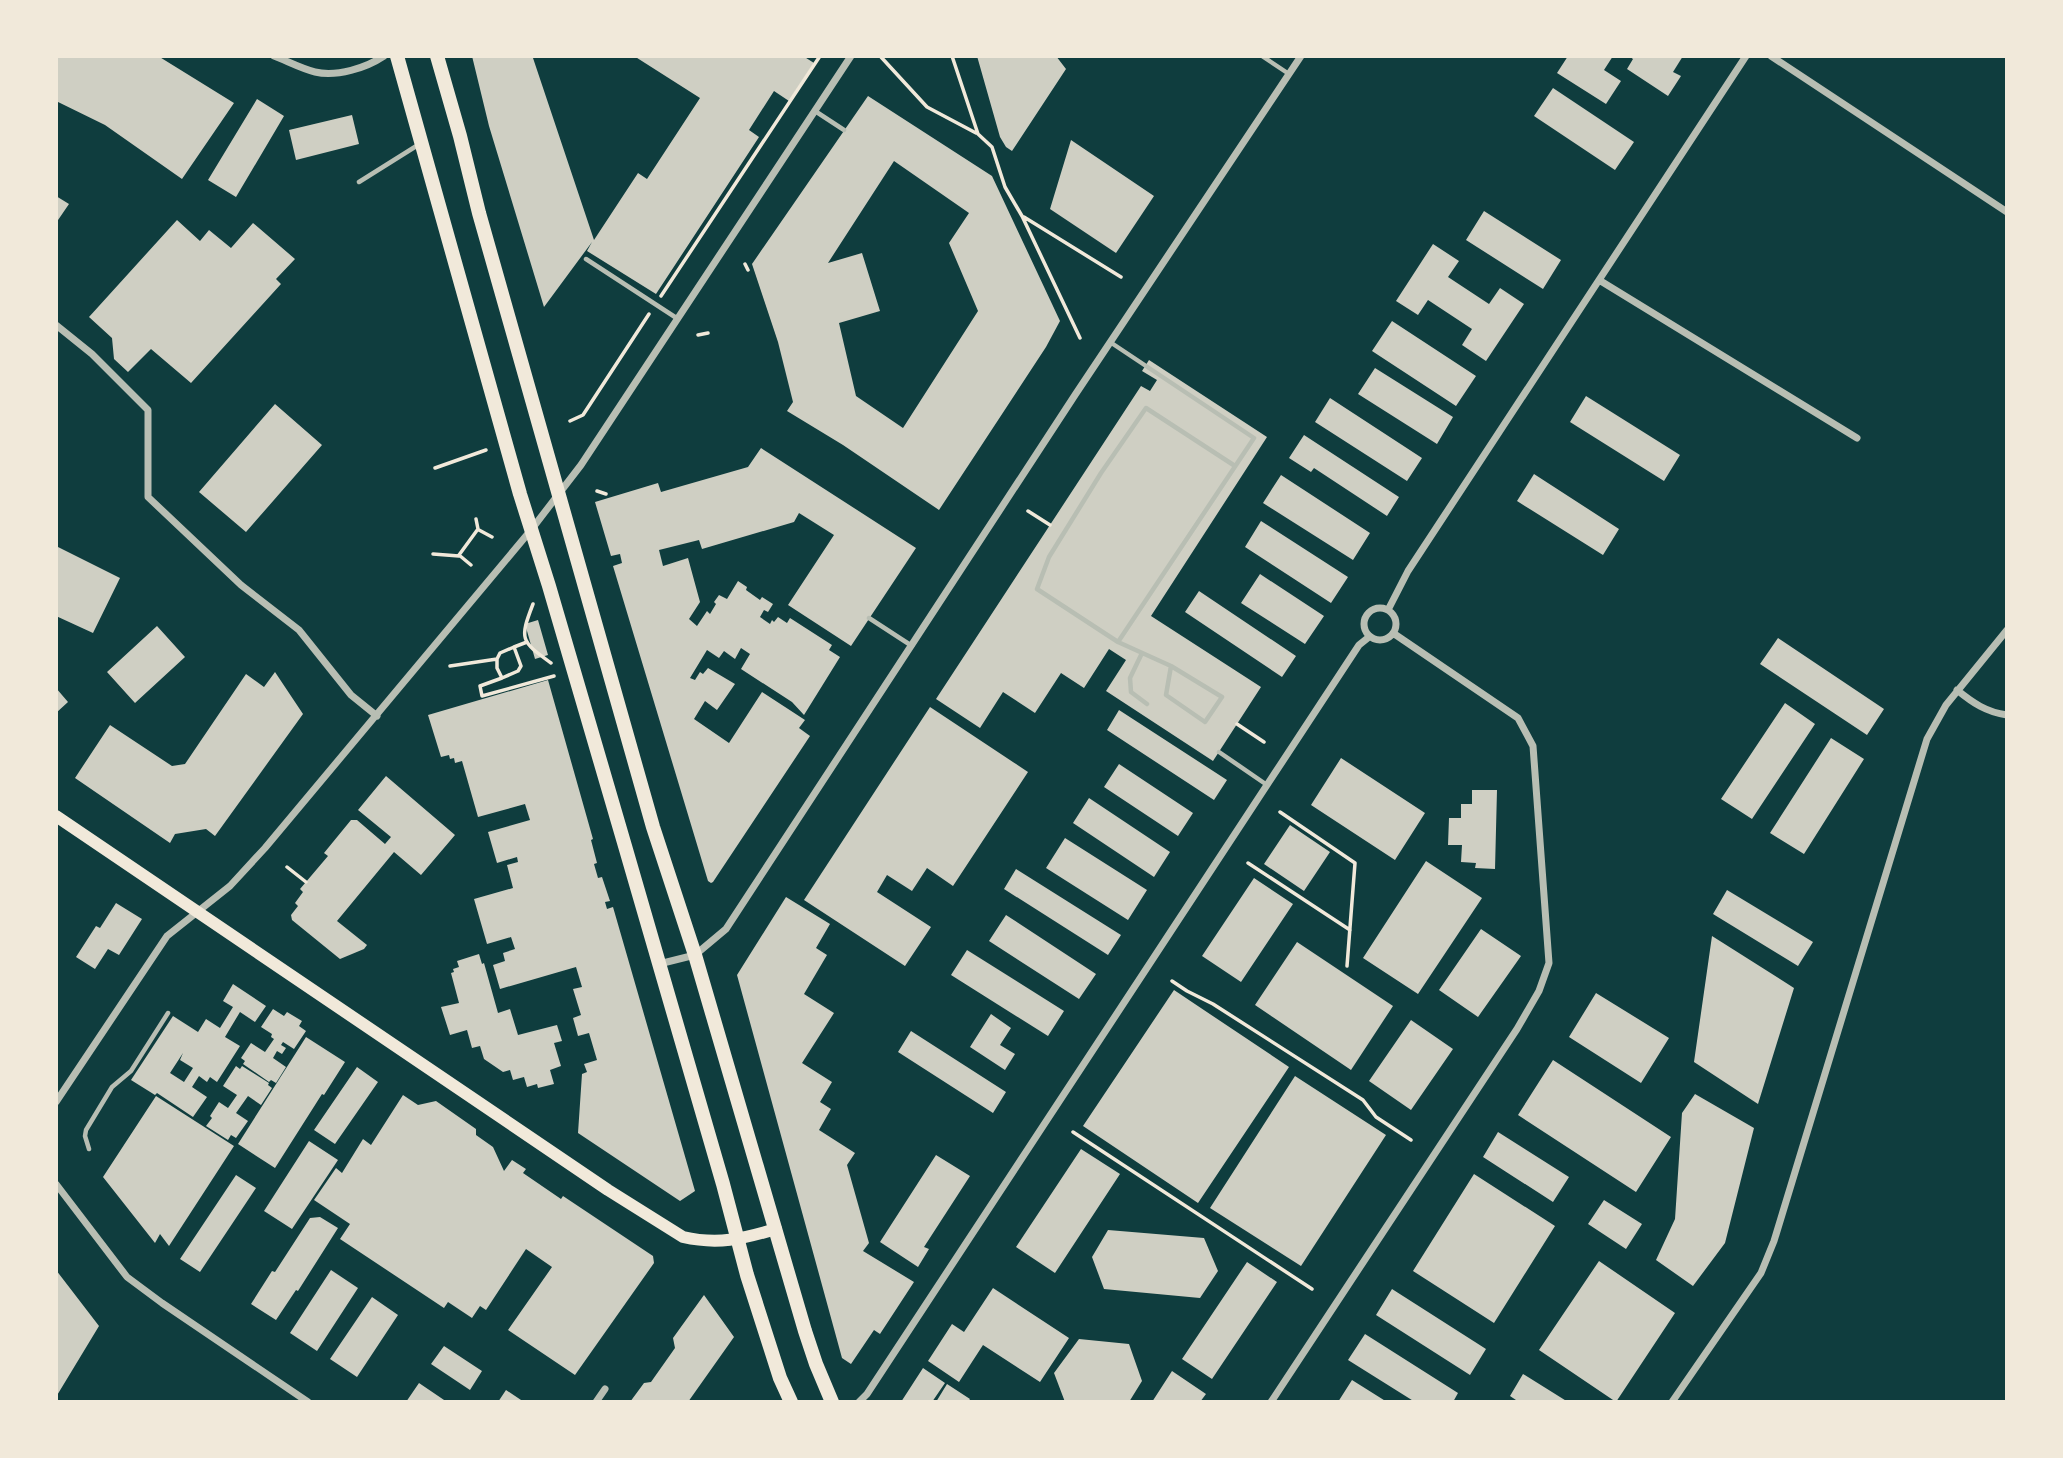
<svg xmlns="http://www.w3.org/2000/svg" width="2063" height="1458" viewBox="0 0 2063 1458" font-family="Figtree,sans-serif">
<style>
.building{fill:#cfcfc3;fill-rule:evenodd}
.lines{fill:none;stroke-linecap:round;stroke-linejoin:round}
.path{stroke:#f1e9da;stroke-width:3.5}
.service{stroke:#b8beb3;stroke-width:4.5}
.minor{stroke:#b8beb3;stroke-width:7}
.secondary{stroke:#f1e9da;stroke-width:12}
.trunk{stroke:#f1e9da;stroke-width:14}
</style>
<rect width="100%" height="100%" fill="#0f3d3e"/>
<path class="building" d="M56 56H158L234 103 182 179 105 125 56 101Z
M472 56H535L533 58 594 240 638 173 647 179 700 98 634 56H803L814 63 789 101 774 91 749 130 759 137 656 294 587 251 592 242 544 307 489 126Z
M977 56H1056L1066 69 1012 151 1006 147 1000 137Z
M1568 56H1613L1604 70 1621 81 1606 104 1557 73Z
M1629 56H1683L1673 72 1681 76 1668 96 1627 69 1633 59Z
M1553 88 1634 142 1615 170 1534 116Z
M868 96 992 176 1060 321 1046 347 939 510 843 445 787 411 793 402 778 342 752 264ZM894 161 969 213 949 243 978 311 903 428 856 396 839 323 880 311 862 253 828 263Z
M257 99 284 116 236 197 208 180Z
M352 115 359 144 296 160 289 130Z
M1071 140 1154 196 1116 253 1050 209Z
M56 196 69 204 56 223Z
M1484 211 1561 260 1543 289 1466 240Z
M177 220 200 241 209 230 231 248 253 223 295 259 276 279 281 284 191 383 151 349 128 372 114 359 112 338 89 317Z
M1433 244 1459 261 1448 277 1489 304 1500 288 1524 304 1486 361 1462 345 1472 329 1428 300 1418 315 1396 301Z
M1392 321 1476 376 1456 406 1372 351Z
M1149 360 1267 437 1151 616 1261 687 1213 761 1106 691 1126 660 1109 649 1084 688 1061 673 1035 713 1003 692 980 728 936 699 1141 386 1150 391 1157 380 1142 371Z
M1375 368 1453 417 1437 444 1358 394Z
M1586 396 1680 455 1664 481 1570 422Z
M1330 398 1422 458 1407 481 1315 422Z
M275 404 322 445 246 532 199 492Z
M1304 435 1399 497 1387 516 1314 468 1311 472 1289 458Z
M761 448 916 548 851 646 788 605 834 535 799 513 794 522 702 549 699 540 659 550 663 566 688 558 700 602 689 619 697 626 707 611 710 614 716 604 714 602 719 595 727 599 738 581 747 587 746 590 760 600 762 597 773 604 768 612 764 610 760 617 770 624 772 620 774 622 778 617 787 623 790 618 832 645 829 650 840 657 804 715 792 702 741 669 750 654 741 648 735 659 724 651 719 658 707 650 690 678 695 680 700 672 703 674 708 668 735 684 717 710 705 701 694 719 729 743 762 692 805 720 799 728 810 736 713 882 711 883 708 881 613 566 622 563 620 554 611 556 595 502 658 483 661 492 748 467Z
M1534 474 1619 529 1603 555 1517 501Z
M1281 475 1370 533 1353 560 1263 503Z
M1261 521 1348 577 1331 603 1245 547Z
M56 546 120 578 93 633 56 616Z
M1260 574 1324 616 1305 644 1241 603Z
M1199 591 1296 656 1282 677 1185 612Z
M538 620 548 655 535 659 525 624Z
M157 626 185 657 135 703 107 672Z
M1778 638 1884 709 1867 735 1760 664Z
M275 672 303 714 215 836 206 829 175 834 170 843 75 778 110 725 172 766 185 764 246 674 264 687Z
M548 680 593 839 591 840 597 863 594 864 598 878 602 877 610 901 605 902 607 909 613 907 695 1191 680 1201 578 1133 582 1074 587 1072 584 1064 597 1060 589 1033 578 1036 573 1018 581 1015 573 989 582 987 576 967 500 989 493 965 505 961 503 953 515 949 511 937 487 944 474 899 513 888 507 865 518 862 517 857 497 863 488 832 530 820 525 804 478 817 462 761 455 763 454 758 450 759 449 755 441 757 428 715Z
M56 688 68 702 56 713Z
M1785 703 1815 724 1752 819 1721 799Z
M930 707 1028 772 953 886 927 868 912 891 887 875 877 892 931 927 905 966 804 900Z
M1119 710 1227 780 1214 800 1107 730Z
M1831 738 1864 759 1804 854 1770 833Z
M1341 758 1425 813 1395 860 1311 805Z
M1119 764 1193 813 1178 836 1104 787Z
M386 776 455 835 421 875 394 852 337 921 367 945 364 949 340 959 292 920 291 915 298 906 295 903 303 892 300 889 328 856 324 853 351 820H357L385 844 391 837 358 810Z
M1472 790H1497L1495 869 1475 868 1476 863 1461 862 1462 845H1448L1449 818H1461V804H1472Z
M1089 798 1170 852 1154 877 1073 823Z
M1290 825 1330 852 1304 891 1264 864Z
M1065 838 1147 890 1128 920 1046 868Z
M1426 861 1482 898 1418 994 1363 958Z
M1016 869 1121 935 1108 955 1004 889Z
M1254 878 1293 904 1241 982 1202 956Z
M1727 890 1813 942 1798 966 1713 914Z
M786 897 830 924 816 948 827 955 804 994 834 1013 802 1063 832 1082 820 1102 831 1109 819 1130 855 1153 847 1165 869 1243 863 1251 914 1282 880 1334 874 1330 851 1364 842 1358 737 975Z
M116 903 142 919 119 955 108 949 95 969 76 957 96 926 100 928Z
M1006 915 1096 974 1079 999 989 941Z
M1481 929 1521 956 1478 1017 1439 990Z
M1712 936 1794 988 1758 1104 1694 1062Z
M1297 942 1393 1006 1351 1070 1255 1005Z
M967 950 1064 1011 1048 1036 951 975Z
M479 954 482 964 484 963 498 1013 510 1009 518 1035 557 1025 562 1041 554 1043 561 1066 550 1070 554 1084 538 1088 537 1084 527 1087 524 1077 513 1080 510 1070 503 1072 484 1059 480 1046 472 1048 467 1030 450 1035 441 1007 459 1003 451 973 454 972 453 969 459 967 457 961Z
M233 984 266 1006 255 1022 240 1012 225 1037 240 1046 217 1082 210 1077 207 1082 199 1076 192 1087 207 1097 193 1117 157 1093 155 1095 131 1080 173 1016 198 1032 206 1019 220 1028 233 1007 223 1001ZM183 1053 180 1060 193 1068 184 1082 170 1073Z
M1174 990 1289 1067 1198 1203 1083 1126Z
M1596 993 1669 1038 1641 1083 1569 1037Z
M273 1009 284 1016 287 1012 302 1021 299 1026 306 1031 294 1049 283 1042 281 1045 286 1048 282 1054 277 1051 273 1058 286 1067 276 1083 271 1080 269 1082 243 1064 245 1061 241 1058 251 1043 265 1052 274 1039 271 1037 272 1034 261 1027Z
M991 1014 1011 1028 1000 1045 1015 1054 1005 1070 970 1047Z
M1411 1020 1453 1049 1411 1110 1369 1081Z
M911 1031 1006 1092 993 1113 898 1052Z
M306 1037 345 1062 324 1095 322 1094 275 1168 238 1144Z
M1553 1060 1671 1137 1636 1192 1518 1115Z
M236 1066 240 1069 242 1066 269 1083 268 1085 272 1088 261 1105 248 1096 236 1113 248 1121 236 1138 231 1135 228 1140 206 1126 212 1118 210 1116 219 1102 228 1108 237 1095 223 1086Z
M357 1067 378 1082 335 1144 314 1130Z
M1295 1076 1386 1135 1301 1266 1210 1208Z
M1695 1094 1754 1128 1725 1243 1693 1286 1656 1260 1675 1219 1682 1113Z
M403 1095 418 1105 436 1101 476 1129V1135L493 1147 504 1171 512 1160 526 1169 523 1173 561 1199 563 1196 653 1256 654 1263 575 1375 508 1330 552 1267 526 1249 486 1310 480 1306 472 1318 448 1302 444 1308 340 1239 350 1224 314 1200 336 1168 342 1173 363 1139 371 1145Z
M156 1096 234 1146 169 1246 160 1234 155 1243 103 1177Z
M1498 1132 1569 1177 1553 1202 1483 1157Z
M309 1141 338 1160 292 1229 264 1211Z
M1081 1149 1120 1174 1055 1273 1016 1247Z
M936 1155 970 1176 924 1247 929 1249 918 1267 880 1242Z
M1474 1174 1555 1226 1494 1323 1413 1271Z
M236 1175 256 1188 200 1272 180 1259Z
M1604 1200 1642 1224 1626 1249 1588 1224Z
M320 1217 338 1228 298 1291 296 1290 276 1320 251 1304 272 1271 275 1272 310 1218Z
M1108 1230 1204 1238 1218 1271 1200 1298 1104 1289 1092 1257Z
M1599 1261 1675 1313 1616 1402 1539 1350Z
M1247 1262 1277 1282 1212 1379 1182 1359Z
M56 1270 99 1326 56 1397Z
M331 1270 358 1288 317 1351 290 1333Z
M993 1288 1069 1338 1040 1382 983 1345 959 1382 928 1361 952 1324 964 1332Z
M1392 1289 1486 1349 1470 1375 1376 1315Z
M704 1295 734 1337 688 1402H630L644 1383 651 1382 675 1348 673 1338Z
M372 1297 398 1315 357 1377 330 1359Z
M1365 1334 1458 1393 1453 1402H1415L1348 1360Z
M1079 1339 1129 1344 1142 1381 1129 1402H1065L1054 1373Z
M444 1346 482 1371 470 1390 431 1364Z
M923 1368 945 1383 932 1402H901Z
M1172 1371 1206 1394 1200 1402H1152Z
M1523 1374 1568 1402H1519L1510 1396Z
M1352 1380 1387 1402H1338Z
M419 1383 447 1402H406Z
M947 1384 970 1399 968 1402H936Z
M506 1390 524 1402H498Z"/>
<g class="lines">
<path class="path" d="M952 56 978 134 992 147 1005 187 1022 216 1080 338
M881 57 927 107 976 133
M1024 217 1121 277
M745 264 748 270
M661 296 820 56
M698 335 708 333
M570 421 583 415 649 314
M435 468 486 450
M597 491 606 494
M1028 511 1050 525
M479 530 492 537
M433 554 459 556
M471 565 459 555 478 529 476 519
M533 604C519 640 521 641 551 663
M514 647 527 642
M450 666 497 659 500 653 514 647 521 666 518 671 502 678 497 668V659
M502 678 480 686 482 696 554 676
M1237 724 1264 742
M1280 812 1355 863 1347 966
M1248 863 1350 930
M287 867 306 882
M1172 981 1187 991 1213 1004 1363 1100 1376 1117 1411 1140
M1073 1132 1312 1289"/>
<path class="service" d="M1262 56 1289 74
M815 111 844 130
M359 182 418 145
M586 259 678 319
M1110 342 1254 438 1118 642 1037 589 1049 557 1101 473 1146 408 1235 466
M869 618 912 646
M1118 642 1171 666 1222 697 1205 722 1166 695 1171 666
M1142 653 1130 678 1131 692 1147 704
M1219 752 1267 785
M89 1149 85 1136 86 1130 112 1087 131 1071 168 1013"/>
<path class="minor" d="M274 56C287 61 302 69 315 72 337 77 366 68 384 56
M1771 56 2007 212
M1599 280 1857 438
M56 325 92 354 148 410V497L241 585 299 630 351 695 377 716
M1364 624a16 16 0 1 1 32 0a16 16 0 1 1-32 0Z
M1388 610 1408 571 1746 56
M1957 690C1973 703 1986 712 2007 715
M659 964 695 955 726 929 1075 395 1301 56
M56 1102 167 936 230 886 265 848 531 530 581 465 851 56
M56 1184 127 1277 162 1303 308 1402
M596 1402 605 1389
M859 1402 867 1394 1359 645 1369 637
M1271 1402 1517 1029 1539 991 1549 963 1533 746 1518 718 1393 633
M1672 1402 1761 1273 1774 1241 1927 739 1946 705 2007 630"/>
<path class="secondary" d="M56 816 608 1190 683 1237C718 1245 742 1239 776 1229"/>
<path class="trunk" d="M397 56 520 494 549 586 625 846 723 1184 747 1275 780 1378 791 1402
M437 56 460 136 479 213 653 827 695 955 805 1331 816 1364 832 1402"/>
</g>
<rect width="2063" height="1458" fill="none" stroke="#f1e9da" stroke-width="116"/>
</svg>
